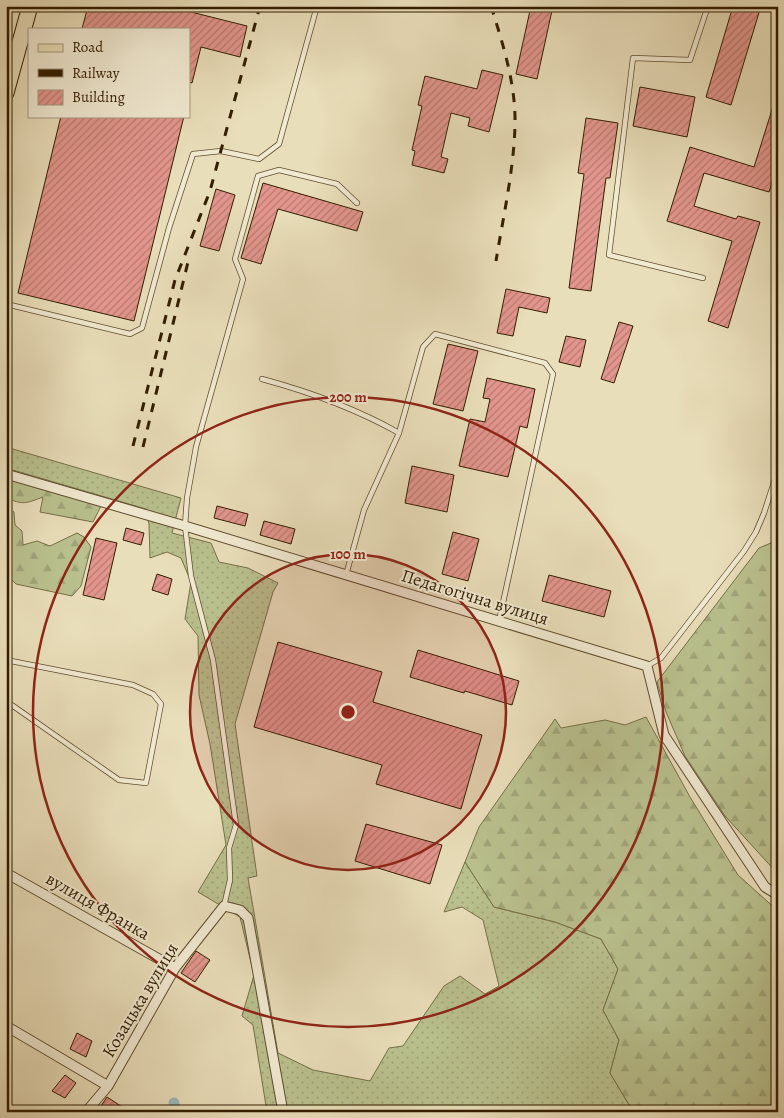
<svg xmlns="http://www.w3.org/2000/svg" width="784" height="1118" viewBox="0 0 784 1118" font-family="Alegreya,serif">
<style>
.grass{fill:url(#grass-dots);stroke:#766f47}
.forest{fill:url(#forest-firs);stroke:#766f47}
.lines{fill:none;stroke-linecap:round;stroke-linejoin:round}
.canal{stroke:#9db9bb;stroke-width:11}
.building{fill:url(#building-hatch);stroke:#331d00}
.lane-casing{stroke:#604d2e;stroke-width:6}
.street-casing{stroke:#604d2e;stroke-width:11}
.primary-casing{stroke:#331d00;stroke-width:17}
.lane{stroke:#f1ead2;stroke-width:4.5}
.street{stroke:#f1ead2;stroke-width:9}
.primary{stroke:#e9deba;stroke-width:15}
.rail{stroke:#331d00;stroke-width:3;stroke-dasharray:9 9;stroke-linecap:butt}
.ring{fill:none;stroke:#8f2418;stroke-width:2.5}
.labels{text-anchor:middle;stroke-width:4;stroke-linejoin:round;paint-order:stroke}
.street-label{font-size:18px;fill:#331d00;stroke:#f1ead2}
.centre{fill:#8f2418;stroke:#f1ead2;stroke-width:2.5}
.ring-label{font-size:15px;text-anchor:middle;font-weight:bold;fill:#8f2418;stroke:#f1ead2;stroke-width:4;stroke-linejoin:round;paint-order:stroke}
</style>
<defs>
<pattern id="grass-dots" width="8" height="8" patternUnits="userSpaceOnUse" patternTransform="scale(1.25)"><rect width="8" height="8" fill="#b9c18e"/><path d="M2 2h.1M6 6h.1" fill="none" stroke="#a0a579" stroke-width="1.8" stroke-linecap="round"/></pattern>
<pattern id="forest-firs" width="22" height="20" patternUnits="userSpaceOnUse" patternTransform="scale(1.25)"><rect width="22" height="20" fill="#b9c18e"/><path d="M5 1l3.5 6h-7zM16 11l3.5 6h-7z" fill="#a0a579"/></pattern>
<pattern id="building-hatch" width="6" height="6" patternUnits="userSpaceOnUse" patternTransform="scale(1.25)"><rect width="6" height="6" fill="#e3968d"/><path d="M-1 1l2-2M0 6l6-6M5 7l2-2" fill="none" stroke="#b97a71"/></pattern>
</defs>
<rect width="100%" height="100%" fill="#e9deba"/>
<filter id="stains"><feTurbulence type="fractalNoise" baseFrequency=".004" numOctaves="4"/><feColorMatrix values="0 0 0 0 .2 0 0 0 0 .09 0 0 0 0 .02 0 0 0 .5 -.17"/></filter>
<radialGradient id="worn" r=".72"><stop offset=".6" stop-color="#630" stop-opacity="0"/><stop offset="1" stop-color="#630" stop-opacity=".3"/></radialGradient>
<path class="grass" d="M6 447 181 498 172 533 211 543 219 562 248 568 278 583 273 592 235 724 257 876 248 878 278 1053 313 1070 370 1081 389 1048 403 1046 444 986 460 976 485 994 499 986 483 920 462 907 444 912 465 862 494 907 555 922 601 939 618 969 603 1010 619 1040 610 1073 631 1108 638 1112H267L253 1025 242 1016 254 975 240 917 198 892 226 845 210 744 199 695 198 636 185 619 191 582 181 558 167 552 150 558 149 524 146 509 6 468Z"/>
<path class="forest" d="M6 476 102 504 93 522 40 512 43 497C27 503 22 506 6 497Z
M6 508 14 512 15 525 22 531 23 545 37 541 50 546 77 533 84 537 91 547 81 586 72 596 16 584 6 574Z
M778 540V874L725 816 685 756 666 712 657 682 759 548Z
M646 717 690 797 738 875 778 911V1112H638L631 1108 610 1073 619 1040 603 1010 618 969 601 939 555 922 494 907 465 862 479 827 555 719 561 728 605 720 625 725Z"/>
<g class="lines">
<path class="canal" d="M174 1103 175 1112"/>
</g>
<path class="building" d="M88 6H167L247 26 240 57 201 47 192 83 189 82V29H82Z
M531 6H553L537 79 516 74Z
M733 6H761L731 105 706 97Z
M482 70 503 75 489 132 468 126 470 118 451 113 441 157 448 159 444 173 412 165 415 151 412 150 422 106 418 105 425 76 477 89Z
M640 87 695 97 687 137 633 126Z
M776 97 778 98V164L769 192 704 173 694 206 736 219 738 216 760 222 728 328 708 321 732 241 667 221 690 147 754 167Z
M61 116H184L134 321 18 293Z
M586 118 618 123 610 178H606L591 291 569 288 584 174 578 173Z
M263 183 363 212 357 231 278 209 261 264 241 258Z
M216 189 235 195 219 251 200 246Z
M506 289 550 298 547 313 519 307 513 336 497 333Z
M619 322 633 326 614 383 601 379Z
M566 336 586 340 580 367 559 362Z
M448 344 478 351 463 411 433 404Z
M487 378 535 389 527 428 520 426 508 477 459 466 470 419 485 422 490 399 483 398Z
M412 466 454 475 447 512 405 503Z
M217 506 248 514 245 526 214 518Z
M264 521 295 529 291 544 260 535Z
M126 528 144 533 141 545 123 540Z
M453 532 479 539 468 581 442 574Z
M96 538 117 543 104 600 83 595Z
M157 574 172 579 168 595 152 590Z
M549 575 611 591 604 617 542 601Z
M278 642 382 672 373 702 482 735 461 809 376 784 382 765 254 727Z
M418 650 519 681 512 705 465 691 464 693 410 677Z
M366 824 442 845 430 884 355 861Z
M196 951 210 960 195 982 181 973Z
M77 1033 92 1041 86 1057 70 1049Z
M65 1075 76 1083 65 1098 52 1091Z
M107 1097 130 1112H97Z"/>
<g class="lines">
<defs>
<path id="lane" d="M703 278 609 255 633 58 690 60 708 6
M6 304 130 334 142 328 169 228 193 154 221 151 259 159 279 144 317 6
M262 379C310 392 355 408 399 433
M346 575 364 510 399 433 423 347 435 334 545 363 553 374 499 621
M6 660 133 685 153 694 161 704 146 783 119 780 6 701
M647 666 661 658 744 551 756 532 764 513 778 470
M224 906 230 880 229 848 236 825 213 660 191 576 185 526 187 498 196 447 243 279 235 259 258 176 279 170 337 184 357 203"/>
<path id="street" d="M6 474 185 526 647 666 664 735 765 887 778 895
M6 873 175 968
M6 1026 108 1086
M86 1112 108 1086 175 968 224 906 240 910 248 918 283 1112"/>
<path id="primary" d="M6 93 30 6"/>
</defs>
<use href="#lane" class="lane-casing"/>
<use href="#street" class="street-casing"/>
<use href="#primary" class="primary-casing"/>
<use href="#lane" class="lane"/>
<use href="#street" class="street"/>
<use href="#primary" class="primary"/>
<path class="rail" d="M491 6C503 44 516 85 515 125 514 169 503 218 496 261
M133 446 175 280 210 191 260 6
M143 447 188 262"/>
</g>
<circle cx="348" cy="712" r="158" fill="#8f2418" fill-opacity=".12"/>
<g class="ring">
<circle cx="348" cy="712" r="158"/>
<circle cx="348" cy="712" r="315"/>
</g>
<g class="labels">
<g class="street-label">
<text transform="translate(475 597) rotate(17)" y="6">Педагогічна вулиця</text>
<text transform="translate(98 906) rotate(30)" y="6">вулиця Франка</text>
<text transform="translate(140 1000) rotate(-59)" y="6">Козацька вулиця</text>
</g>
</g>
<circle cx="348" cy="712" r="8" class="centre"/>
<g class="ring-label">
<text x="348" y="402">200 m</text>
<text x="348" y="559">100 m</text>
</g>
<rect width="784" height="1118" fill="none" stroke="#e9deba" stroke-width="25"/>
<rect x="8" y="8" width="769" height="1103" fill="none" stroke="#331d00" stroke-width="2.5"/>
<rect x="12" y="12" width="759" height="1093" fill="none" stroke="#331d00"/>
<rect x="28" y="28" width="162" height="90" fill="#f1ead2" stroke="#a5987e"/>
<rect x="38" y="44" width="25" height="8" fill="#e9deba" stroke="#a5987e"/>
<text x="72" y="52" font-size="15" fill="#331d00">Road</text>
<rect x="38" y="69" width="25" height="8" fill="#331d00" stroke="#a5987e"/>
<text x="72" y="78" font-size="15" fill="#331d00">Railway</text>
<rect x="38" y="90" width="25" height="15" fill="url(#building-hatch)" stroke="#a5987e"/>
<text x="72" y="102" font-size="15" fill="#331d00">Building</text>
<rect width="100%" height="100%" filter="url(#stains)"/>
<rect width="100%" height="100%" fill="url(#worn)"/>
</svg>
